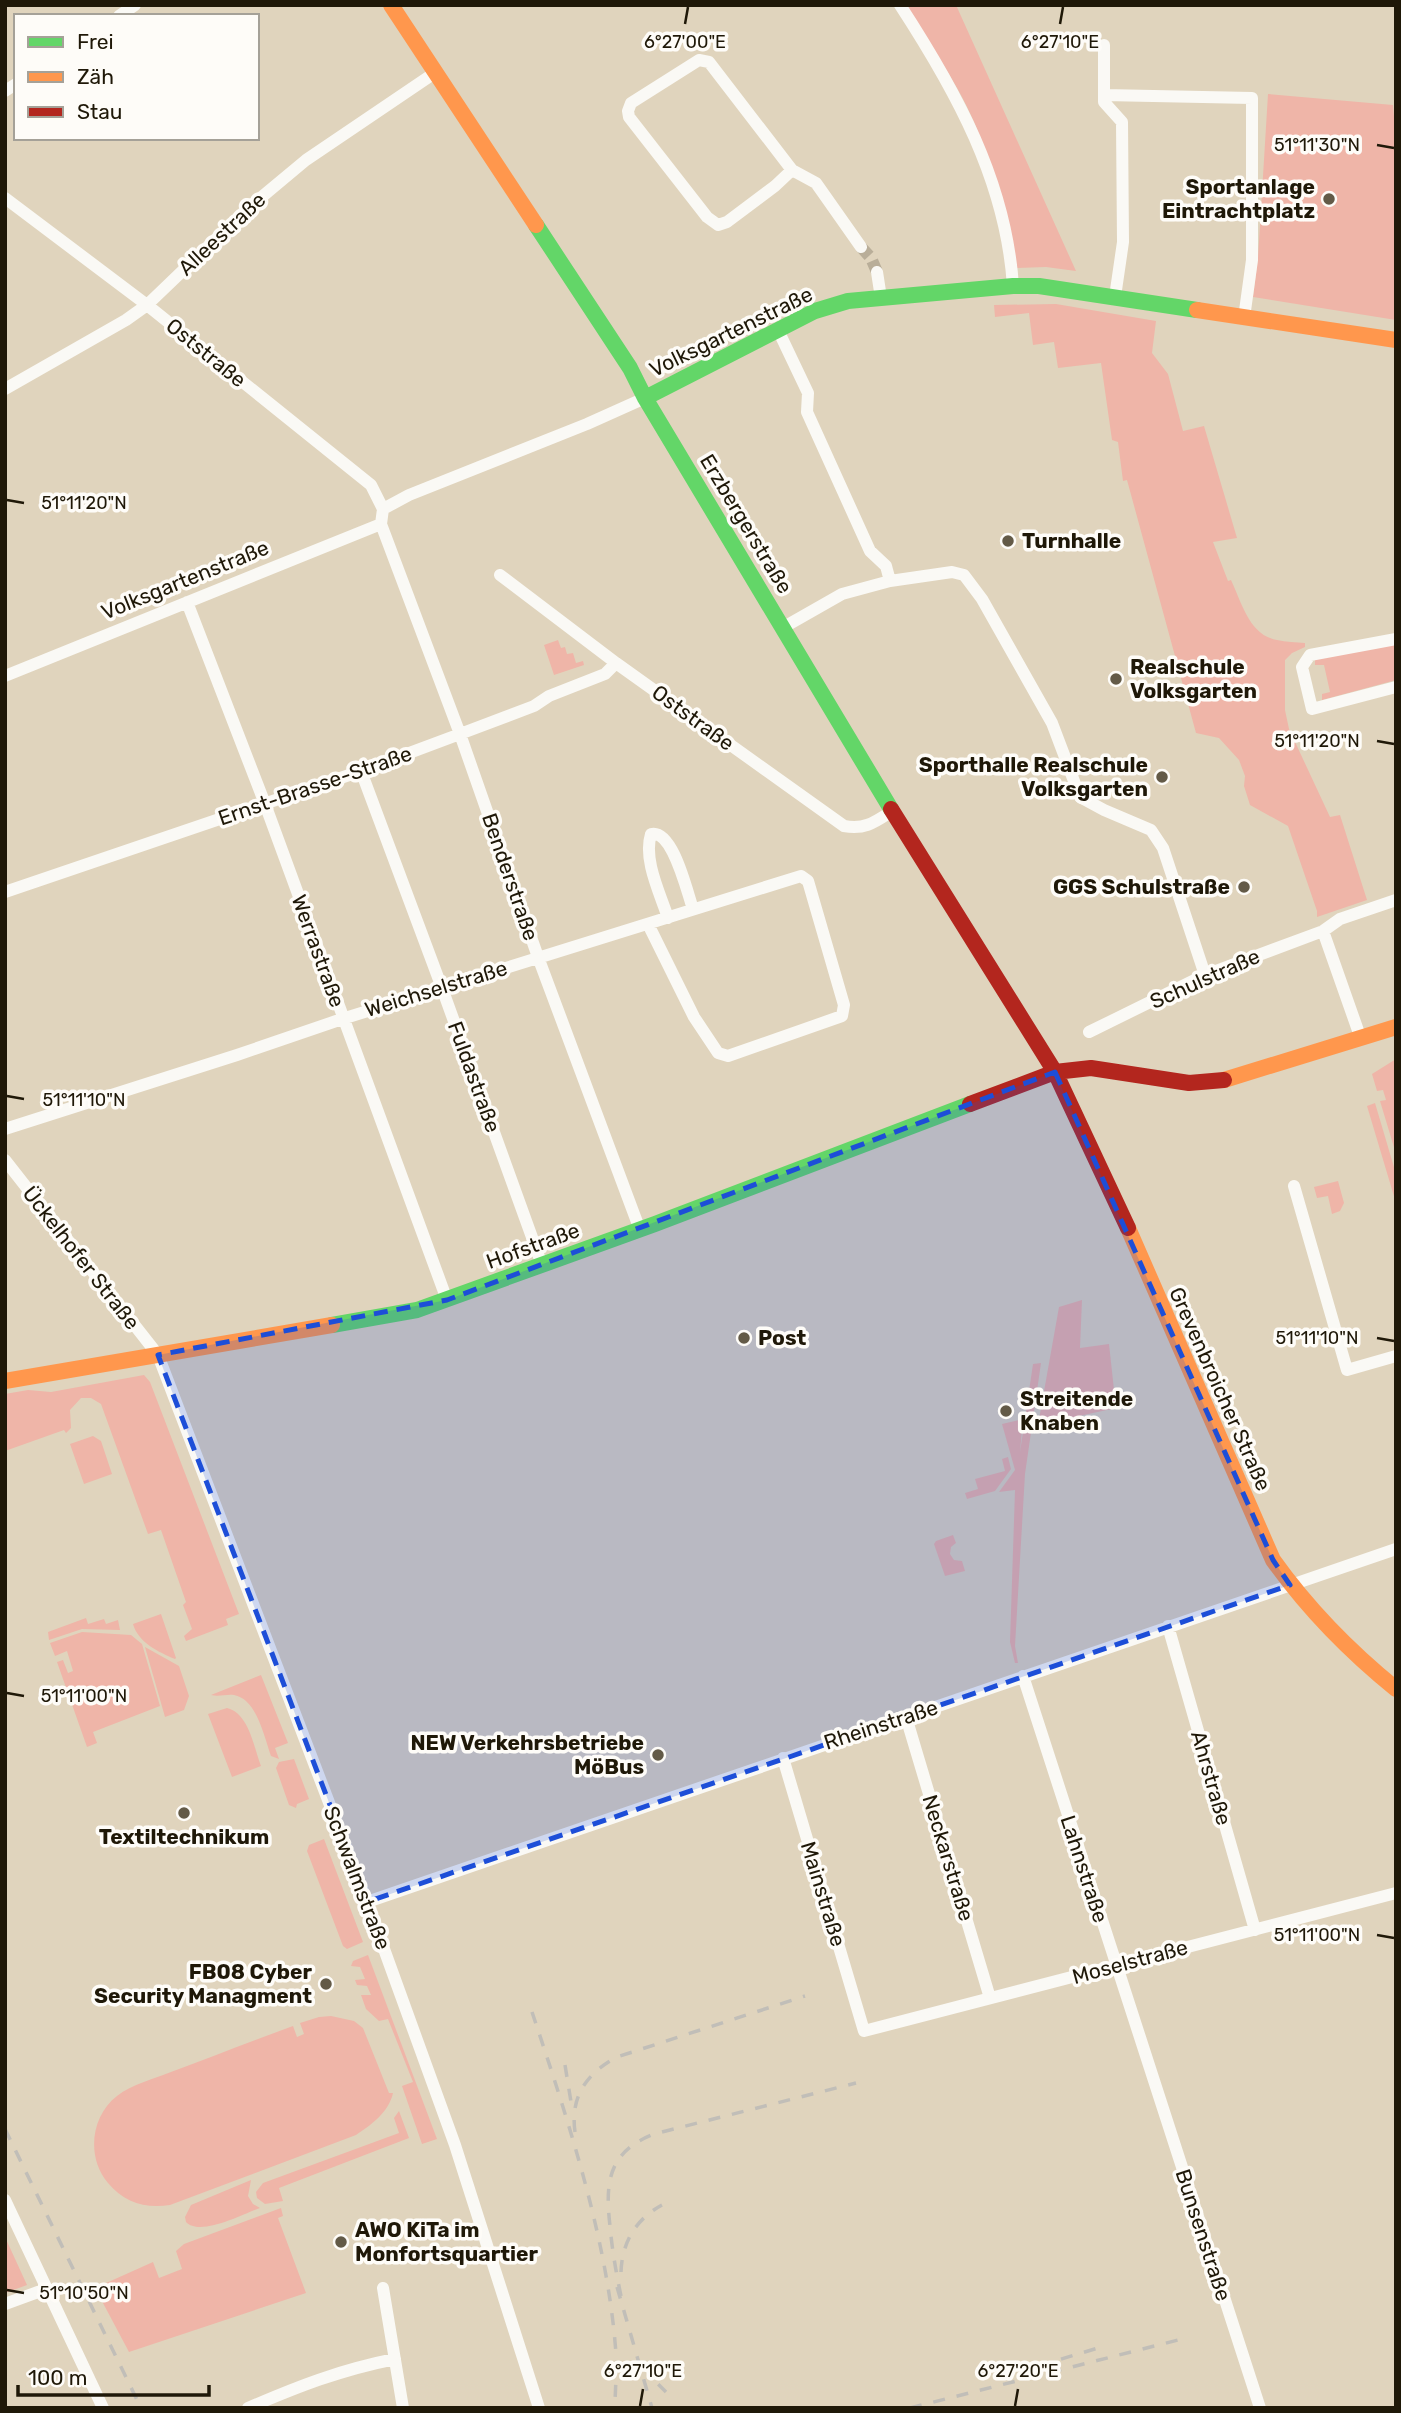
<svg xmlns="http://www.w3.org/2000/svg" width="1401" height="2413" viewBox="0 0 1401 2413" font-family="Rubik,sans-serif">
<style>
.green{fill:#efb5a8}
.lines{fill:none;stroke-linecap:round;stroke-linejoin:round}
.street-tunnel{stroke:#b9ae99;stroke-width:12;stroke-dasharray:12 6;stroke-linecap:butt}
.street{stroke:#faf9f5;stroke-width:12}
.fast{stroke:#63d668;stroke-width:16}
.slow{stroke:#ff974d;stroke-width:16}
.jam{stroke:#b3261e;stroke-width:16}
.rail{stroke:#c1beb8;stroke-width:3.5;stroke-dasharray:12 12;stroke-linecap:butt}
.marked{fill:#1d4ed8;fill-opacity:0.2;stroke:#1d4ed8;stroke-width:5;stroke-dasharray:14 9;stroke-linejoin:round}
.ticks{fill:none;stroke:#1f1808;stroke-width:2.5}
.poi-dot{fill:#635a47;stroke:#fefcf8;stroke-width:2.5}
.labels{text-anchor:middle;stroke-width:7;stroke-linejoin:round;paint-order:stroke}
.poi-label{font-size:21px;font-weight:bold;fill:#1f1808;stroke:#fefcf8;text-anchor:end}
.street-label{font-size:21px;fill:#1f1808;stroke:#fefcf8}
.ticks-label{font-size:18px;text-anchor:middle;fill:#1f1808;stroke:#fefcf8;stroke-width:7;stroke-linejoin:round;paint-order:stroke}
</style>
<rect width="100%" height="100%" fill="#e0d4bd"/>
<path class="green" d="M905 5H956L1076 271 1046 267 1017 268C1005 226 997 183 982 142 965 93 933 49 905 5Z
M1268 94 1393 105 1396 140V320L1253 297 1258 258Z
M1056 304 1156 321 1152 353 1168 374 1183 431 1204 426 1237 538 1213 542 1228 581 1231 580C1242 603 1249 635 1277 640 1286 642 1296 642 1305 643V647L1292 653 1285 660V710L1289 729 1330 817 1340 815 1367 900 1317 917V911L1288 826 1250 805 1244 786 1245 776 1239 760 1219 738 1196 733 1127 480 1123 481 1118 442 1112 440 1101 363 1058 368 1054 342 1033 345 1029 313 995 317 994 305Z
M558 640 561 648 565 647 567 654 573 653 576 663 583 661 584 665 554 675 544 645Z
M1396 644V680L1322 700V694L1330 692 1324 665H1315V659Z
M1396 1059V1154L1380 1101 1386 1100 1383 1090 1377 1091 1372 1074Z
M1375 1103 1396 1174V1203L1367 1106Z
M1338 1181 1344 1203 1340 1211 1332 1214 1328 1196 1317 1198 1314 1187Z
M1082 1300 1080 1348 1109 1344 1116 1408 1038 1425 1059 1307Z
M1041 1363 1025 1474 1015 1646 1018 1663H1015L1010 1642 1015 1490 999 1492 1015 1470 1002 1424 1023 1419 1020 1452 1033 1364Z
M144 1375 150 1382 239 1614 226 1619 228 1625 186 1641 184 1636 192 1629 183 1605 186 1602 161 1530 148 1534 101 1404 91 1398H81L70 1410 71 1428 66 1433 64 1430 5 1451V1394L28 1390 51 1392Z
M93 1436 101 1441 112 1474 84 1484 70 1444Z
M1008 1457 1011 1469 995 1491 967 1499 965 1493 978 1489 975 1479 1005 1471 1002 1459Z
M953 1535 956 1543 951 1547 950 1554 954 1560 962 1561 965 1571 945 1576 934 1544 936 1541Z
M161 1614 176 1658 175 1659C158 1652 138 1642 133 1624Z
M86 1618 88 1624 104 1619 106 1624 118 1620 120 1630 82 1629 49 1640 48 1632Z
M82 1632 131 1635 142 1644 160 1706 93 1732 97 1743 87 1747 57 1662 63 1660 68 1673 73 1671 67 1651 55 1656 50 1643Z
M145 1647 179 1666 189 1696 184 1710 165 1717Z
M261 1675 288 1743 275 1748 279 1759 271 1756C264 1737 257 1699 234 1695 226 1694 219 1697 211 1695Z
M227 1708C249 1713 254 1748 261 1766L232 1777 208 1714Z
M294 1759 309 1799 297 1804 296 1808 289 1805 276 1768 279 1762Z
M324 1839 363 1942 347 1949 343 1946 307 1851 309 1845Z
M368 1955 437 2139 422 2144 402 2086 413 2082 388 2019 379 2021 366 2009 361 1995H371L367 1986 357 1985 355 1980 365 1979 360 1967 351 1966 353 1961Z
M331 2016 354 2021 363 2028 389 2093H393C389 2112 371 2125 356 2135L170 2205C145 2209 124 2202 108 2183 86 2157 91 2116 117 2096 132 2084 154 2079 171 2072 212 2057 252 2041 293 2026L297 2037 304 2034 300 2023 319 2017Z
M399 2111 409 2138 279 2188 283 2201 265 2204 257 2198 256 2192 263 2183 399 2133 394 2118Z
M251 2180 248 2196 253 2204 260 2208C243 2214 200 2237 186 2222L185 2217 191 2205Z
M281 2208 283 2216 278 2218 306 2293 129 2352 95 2288 153 2262 159 2278 182 2269 176 2251 184 2244Z
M5 2237 27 2285 5 2293Z"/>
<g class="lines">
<path class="street-tunnel" d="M861 247 871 258 877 272"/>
<path class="street" d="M900 5C956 91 1006 181 1013 286
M119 16 135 5
M1104 45V102L1122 122 1123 242 1115 297
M5 91 16 84
M1104 95 1252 98V260L1244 318
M792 170 709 62 699 60 631 103 628 111 629 117 707 217 718 225 727 222 775 186 792 170 816 183 861 247
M5 198 147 305 371 485 383 509 381 524 460 734 538 957 640 1230
M877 272 881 298
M778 330 808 393 807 412 870 551 886 566 890 581
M5 389 126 320 147 305 246 210 306 160 436 72
M383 509 409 495 587 424 645 398
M500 575 616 663 844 826C865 830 875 822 892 811
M187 602 265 804 447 1300
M784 627 842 594 890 581 952 572 964 575 982 599 1052 723 1080 797 1104 810 1151 830 1163 848 1205 975
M1396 639 1310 655 1302 667 1312 709 1396 687
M5 676 381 524
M361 771 442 988 542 1265
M5 892 361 771 460 734 534 706 549 696 605 674 616 663
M668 918C660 893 643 860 651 834 673 829 687 892 693 909
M1323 931 1361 1039
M1089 1032 1205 975 1323 931 1340 919 1396 900
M5 1129 237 1055 342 1019 801 876 808 881 844 1005 842 1016 728 1056 718 1053 694 1017 648 924
M5 1160 158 1355 367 1902 455 2145 539 2408
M1294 1186 1347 1370 1396 1356
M1168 1626 1255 1930
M1023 1676 1260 2408
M906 1717 990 1998
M783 1758 864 2031 1396 1893
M367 1902 1396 1549
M5 2200 103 2408
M383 2288 403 2408
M5 2304 46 2289
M248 2408C299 2386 340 2370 395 2359"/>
<path class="fast" d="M536 225 630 368 645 398 891 809
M645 398 815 311 848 301 1013 286H1039L1197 310
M332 1325 417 1310 655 1224 970 1104"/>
<path class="slow" d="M391 5 536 225
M1197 310 1396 340
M1224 1080 1396 1027
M1128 1228 1273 1560C1308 1609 1349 1651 1396 1689
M5 1381 332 1325"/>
<path class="jam" d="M891 809 1055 1072 1128 1228
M970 1104 1055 1072 1091 1068 1189 1083 1224 1080"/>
<path class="rail" d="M532 2012C568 2120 608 2240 616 2354 617 2372 615 2390 615 2408
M565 2065 572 2108
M5 2129 141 2408
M575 2132C570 2096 587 2073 617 2057L805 1996
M621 2272C622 2242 636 2219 662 2205
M617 2287 652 2408
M621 2296C616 2272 612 2249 610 2226 605 2182 608 2152 654 2134L856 2083
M644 2365 656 2382 666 2392
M1038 2366 1098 2348
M910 2408 1186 2338"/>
</g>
<path class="marked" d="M1055 1072 1273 1560 1290 1585 367 1902 158 1355 447 1300Z"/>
<path class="ticks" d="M685 24 688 7M1060 24 1063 7M1377 145 1394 148M7 500 24 503M1377 741 1394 744M7 1096 24 1099M1377 1338 1394 1341M7 1693 24 1696M1377 1935 1394 1938M7 2290 24 2293M640 2406 643 2389M1015 2406 1018 2389"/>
<g class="poi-dot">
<circle cx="1329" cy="199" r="7"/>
<circle cx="1008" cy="541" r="7"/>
<circle cx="1116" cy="679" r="7"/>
<circle cx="1162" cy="777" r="7"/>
<circle cx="1244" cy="887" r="7"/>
<circle cx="744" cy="1338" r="7"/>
<circle cx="1006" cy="1411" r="7"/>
<circle cx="658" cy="1755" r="7"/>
<circle cx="184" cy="1813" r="7"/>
<circle cx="326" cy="1984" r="7"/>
<circle cx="341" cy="2242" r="7"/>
</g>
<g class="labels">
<g class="poi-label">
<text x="1315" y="194">Sportanlage<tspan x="1315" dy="24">Eintrachtplatz</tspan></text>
<text x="1022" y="548" text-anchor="start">Turnhalle</text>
<text x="1130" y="674" text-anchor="start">Realschule<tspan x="1130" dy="24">Volksgarten</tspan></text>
<text x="1148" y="772">Sporthalle Realschule<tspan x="1148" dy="24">Volksgarten</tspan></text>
<text x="1230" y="894">GGS Schulstraße</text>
<text x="758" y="1345" text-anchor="start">Post</text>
<text x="1020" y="1406" text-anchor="start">Streitende<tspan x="1020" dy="24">Knaben</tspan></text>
<text x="644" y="1750">NEW Verkehrsbetriebe<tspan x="644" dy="24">MöBus</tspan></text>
<text x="184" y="1844" text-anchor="middle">Textiltechnikum</text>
<text x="312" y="1979">FB08 Cyber<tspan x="312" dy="24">Security Managment</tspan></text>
<text x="355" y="2237" text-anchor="start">AWO KiTa im<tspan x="355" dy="24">Monfortsquartier</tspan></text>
</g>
<g class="street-label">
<text transform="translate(222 234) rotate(-43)" y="7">Alleestraße</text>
<text transform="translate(731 332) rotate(-26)" y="7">Volksgartenstraße</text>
<text transform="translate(206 353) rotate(39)" y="7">Oststraße</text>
<text transform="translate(746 524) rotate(59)" y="7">Erzbergerstraße</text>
<text transform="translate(185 580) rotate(-22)" y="7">Volksgartenstraße</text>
<text transform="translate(693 718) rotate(36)" y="7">Oststraße</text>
<text transform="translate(315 786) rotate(-19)" y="7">Ernst-Brasse-Straße</text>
<text transform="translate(510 877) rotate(71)" y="7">Benderstraße</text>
<text transform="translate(318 951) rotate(70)" y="7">Werrastraße</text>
<text transform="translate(1205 979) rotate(-24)" y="7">Schulstraße</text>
<text transform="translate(436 989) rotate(-17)" y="7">Weichselstraße</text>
<text transform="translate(474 1077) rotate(70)" y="7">Fuldastraße</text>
<text transform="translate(533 1246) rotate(-20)" y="7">Hofstraße</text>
<text transform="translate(81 1258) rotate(52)" y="7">Ückelhofer Straße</text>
<text transform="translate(1220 1389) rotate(66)" y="7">Grevenbroicher Straße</text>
<text transform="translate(881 1725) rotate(-18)" y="7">Rheinstraße</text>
<text transform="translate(1211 1778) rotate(74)" y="7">Ahrstraße</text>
<text transform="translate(948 1858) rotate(73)" y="7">Neckarstraße</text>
<text transform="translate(1084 1869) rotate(72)" y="7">Lahnstraße</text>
<text transform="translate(357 1878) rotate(69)" y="7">Schwalmstraße</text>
<text transform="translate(823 1894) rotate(73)" y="7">Mainstraße</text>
<text transform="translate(1130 1962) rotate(-15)" y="7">Moselstraße</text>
<text transform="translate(1203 2235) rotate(72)" y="7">Bunsenstraße</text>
</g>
</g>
<g class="ticks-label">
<text x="685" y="48">6°27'00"E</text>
<text x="1060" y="48">6°27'10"E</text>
<text x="1317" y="151">51°11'30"N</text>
<text x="84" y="509">51°11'20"N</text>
<text x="1317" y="747">51°11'20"N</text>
<text x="84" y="1106">51°11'10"N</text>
<text x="1317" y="1344">51°11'10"N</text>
<text x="84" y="1702">51°11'00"N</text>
<text x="1317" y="1941">51°11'00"N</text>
<text x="84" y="2299">51°10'50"N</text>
<text x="643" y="2377">6°27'10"E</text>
<text x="1018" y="2377">6°27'20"E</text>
</g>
<rect width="1401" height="2413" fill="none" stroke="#1f1808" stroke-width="14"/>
<rect x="14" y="14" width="245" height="126" fill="#fefcf8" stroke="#a5a198" stroke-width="2"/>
<rect x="28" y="37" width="35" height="10" fill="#63d668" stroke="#a5a198" stroke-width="2"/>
<text x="77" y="49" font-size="21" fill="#1f1808">Frei</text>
<rect x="28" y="72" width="35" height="10" fill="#ff974d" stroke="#a5a198" stroke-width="2"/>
<text x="77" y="84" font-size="21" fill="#1f1808">Zäh</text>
<rect x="28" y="107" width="35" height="10" fill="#b3261e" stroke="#a5a198" stroke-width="2"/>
<text x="77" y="119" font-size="21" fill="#1f1808">Stau</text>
<path d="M18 2385v10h191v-10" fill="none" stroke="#1f1808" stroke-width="3.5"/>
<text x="28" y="2385" font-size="21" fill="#1f1808" stroke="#fefcf8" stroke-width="5" paint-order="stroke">100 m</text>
</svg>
